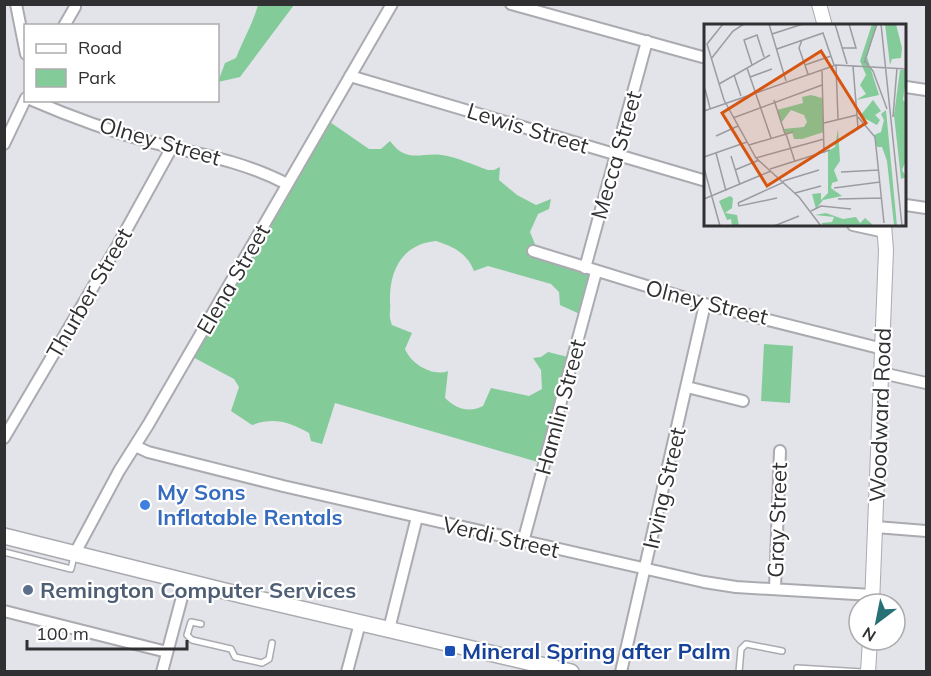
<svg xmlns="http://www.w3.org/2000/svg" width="931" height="676" viewBox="0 0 931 676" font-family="Mulish,sans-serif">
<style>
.green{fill:#84cb9a}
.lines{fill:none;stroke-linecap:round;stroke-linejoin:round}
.lane-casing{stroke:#aaabb1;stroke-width:8}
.street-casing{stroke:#aaabb1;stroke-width:14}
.secondary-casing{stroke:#aaabb1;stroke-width:16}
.primary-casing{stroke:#aaabb1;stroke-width:18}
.lane{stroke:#fff;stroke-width:5}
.street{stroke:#fff;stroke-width:10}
.secondary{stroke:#fff;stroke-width:14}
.primary{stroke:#fff;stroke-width:15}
.shop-dot{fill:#3f7fe0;stroke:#fff;stroke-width:2}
.service-dot{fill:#5c6f8a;stroke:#fff;stroke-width:2}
.transit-dot{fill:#1a4fb4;stroke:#fff;stroke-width:2}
.labels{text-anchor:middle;stroke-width:4.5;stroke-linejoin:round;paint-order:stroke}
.street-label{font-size:22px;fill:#303033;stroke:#fff}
.shop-label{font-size:22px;font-weight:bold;fill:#366cbe;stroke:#fff;text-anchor:start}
.service-label{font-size:22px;font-weight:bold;fill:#4e5e75;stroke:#fff;text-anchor:start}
.transit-label{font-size:22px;font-weight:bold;fill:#164399;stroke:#fff;text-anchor:start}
.inset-road{fill:none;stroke:#9b9ba1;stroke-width:1.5}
.view{fill:#d65510;fill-opacity:0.15;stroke:#d65510;stroke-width:3}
.inset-edge{fill:none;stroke:#303033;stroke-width:3}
</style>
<rect width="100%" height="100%" fill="#e3e3ea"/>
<path class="green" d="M258 5H294L240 77 218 82 225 63 236 58C243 40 253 23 258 5Z
M327 120 369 149H381L390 141C407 164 420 152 442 155 457 157 473 165 488 170H494L500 167 499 180 517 195 536 205 551 199 549 209 538 214 530 232 537 249 597 270 582 315 560 305 559 292 551 284 488 266 474 271C467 253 454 247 436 241 402 244 389 271 390 302 391 312 388 315 392 325L412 333 405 349C411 364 433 377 448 371L445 398C456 409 469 413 483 406L491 388 529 396 542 389 541 370 533 358 541 357 548 352 572 358 561 424 548 465 335 403 322 444 311 441 309 433C289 422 274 417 252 425L231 411 239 387 234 379 189 355Z
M764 344 793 346 790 403 761 401Z"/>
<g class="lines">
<defs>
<path id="lane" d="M4 552 71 569 74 556
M201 624 191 622 187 635 192 640 231 649 235 657 262 663 269 659 272 643
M739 672 741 649 746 644 782 651
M797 672V668L862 672"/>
<path id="street" d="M16 4 26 54
M511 4 706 58
M64 26 75 7
M350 76 706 181
M906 87 926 90
M32 100C71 117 113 132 154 143 200 154 245 162 287 184
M4 144 26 98
M906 205 926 208
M853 225 885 232
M533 251 705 304 883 349
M585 268 647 41
M882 373 926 383
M687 387 743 401
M4 438 119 243 172 147
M135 446 148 452 283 486 704 582 736 587 872 595
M876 527 926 531
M523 542 596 272
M74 555 119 471 148 425 392 4
M775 589 780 451
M4 611 167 652
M389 629 417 517
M162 672 186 582
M347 672 360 623
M621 672 705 304"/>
<path id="secondary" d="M819 4 825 26
M872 604 886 250 884 225
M868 672 870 640"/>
<path id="primary" d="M4 536 241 595 571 672"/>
</defs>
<use href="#lane" class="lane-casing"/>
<use href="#street" class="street-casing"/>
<use href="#secondary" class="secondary-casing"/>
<use href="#primary" class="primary-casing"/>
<use href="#lane" class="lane"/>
<use href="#street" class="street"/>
<use href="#secondary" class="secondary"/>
<use href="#primary" class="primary"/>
</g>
<circle class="shop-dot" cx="145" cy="505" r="6"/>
<circle class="service-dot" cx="28" cy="590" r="6"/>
<rect class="transit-dot" x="444" y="645" width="12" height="12" rx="3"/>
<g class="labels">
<g class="street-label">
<text transform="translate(528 128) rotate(17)" y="8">Lewis Street</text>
<text transform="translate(160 141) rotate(16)" y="8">Olney Street</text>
<text transform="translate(616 155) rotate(-74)" y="8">Mecca Street</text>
<text transform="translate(233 279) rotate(-60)" y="8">Elena Street</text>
<text transform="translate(89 293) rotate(-60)" y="8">Thurber Street</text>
<text transform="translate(707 302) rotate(14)" y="8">Olney Street</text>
<text transform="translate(560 407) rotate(-75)" y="8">Hamlin Street</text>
<text transform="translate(880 415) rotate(-88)" y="8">Woodward Road</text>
<text transform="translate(664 488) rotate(-77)" y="8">Irving Street</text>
<text transform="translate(777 520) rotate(-88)" y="8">Gray Street</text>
<text transform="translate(501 537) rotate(13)" y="8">Verdi Street</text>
</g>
<g class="shop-label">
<text x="157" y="500">My Sons<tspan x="157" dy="25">Inflatable Rentals</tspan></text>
</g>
<g class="service-label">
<text x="40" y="598">Remington Computer Services</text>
</g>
<g class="transit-label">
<text x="462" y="659">Mineral Spring after Palm</text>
</g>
</g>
<g transform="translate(704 24)">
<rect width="202" height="202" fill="#e3e3ea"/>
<path d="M168 0H173L163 33 175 71 152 76 162 70 156 61 162 51 156 37ZM181 0H192L198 24 197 34 188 35 186 41ZM196 46H203L199 76 202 79 203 134 198 146 202 153 197 155 190 91ZM107 71 118 74 120 108 98 115H90L88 108 81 110 79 105 100 103 103 98 100 91 87 86 77 99 73 86 99 79 98 73ZM169 76 177 87 171 91 176 96 173 101 156 92ZM182 86 193 202H186L190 201 183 137 178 123H173L170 111 177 108 180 96 177 90ZM134 105 136 137 130 146 134 157 128 159 127 164 138 172 119 176 112 185 108 170 117 169V176L124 169V127L131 123ZM26 172 29 174 28 184 21 189 33 191 35 202H28L27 195 23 196 15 177ZM122 189 139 195 152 193 156 199 161 194 169 201 183 202H119L118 199 128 198 130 193 111 191Z" fill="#84cb9a"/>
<path class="inset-road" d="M19 0 3 20 20 76 52 134 95 173 117 202M65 0 82 57M131 0 143 40M177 0 198 202M68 10 99 0M98 16 95 24 104 50M138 24H152L145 0M73 25 119 9 130 41M7 35 29 7 40 0M161 37 169 47 183 85M160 39 173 0M48 41 40 16 53 11 60 33M101 41 127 32M132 41 134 95M149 42 154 104M43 44 67 114M118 47 120 129M30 51 37 72M46 53 68 45M15 60 66 31M1 65 6 84M70 76 81 110M0 87 132 41 203 45M154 93 171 113 180 199M189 93 193 44M29 94 118 61M120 99 153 91M82 110 91 138M12 112 34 102M45 121 89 108M12 129 22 167M27 132 36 161M0 133 43 118M52 134 120 115M0 144 16 202M66 145 126 126M31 146 55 136M137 148 175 146M79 157 115 146M130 164 176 158M91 169 117 162M0 175 67 147M134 175 178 174M34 179 80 158M34 179 35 182 73 174M107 187 117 182 147 185M70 202 95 192"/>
<path class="view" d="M117 27 162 99 63 162 18 89Z"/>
<rect width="202" height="202" class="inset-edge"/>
</g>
<rect width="931" height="676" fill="none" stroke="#303033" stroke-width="12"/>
<rect x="24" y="24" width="195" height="78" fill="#ffffff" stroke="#acacad" stroke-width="1.5"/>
<rect x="36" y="44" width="30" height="9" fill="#ffffff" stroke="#acacad" stroke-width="1.5"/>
<text x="78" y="54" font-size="18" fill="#303033">Road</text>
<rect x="36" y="69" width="30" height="18" fill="#84cb9a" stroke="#acacad" stroke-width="1.5"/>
<text x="78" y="84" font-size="18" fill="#303033">Park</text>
<g transform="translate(877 622) rotate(212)"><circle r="28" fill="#ffffff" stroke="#acacad" stroke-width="1.5"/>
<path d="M0-4.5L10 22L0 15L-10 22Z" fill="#267175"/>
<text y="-9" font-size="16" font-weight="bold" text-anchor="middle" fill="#303033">N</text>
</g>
<path d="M27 640v9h160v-9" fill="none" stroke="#303033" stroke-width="3"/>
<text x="36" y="640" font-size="18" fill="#303033" stroke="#ffffff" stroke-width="4.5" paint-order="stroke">100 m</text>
</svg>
